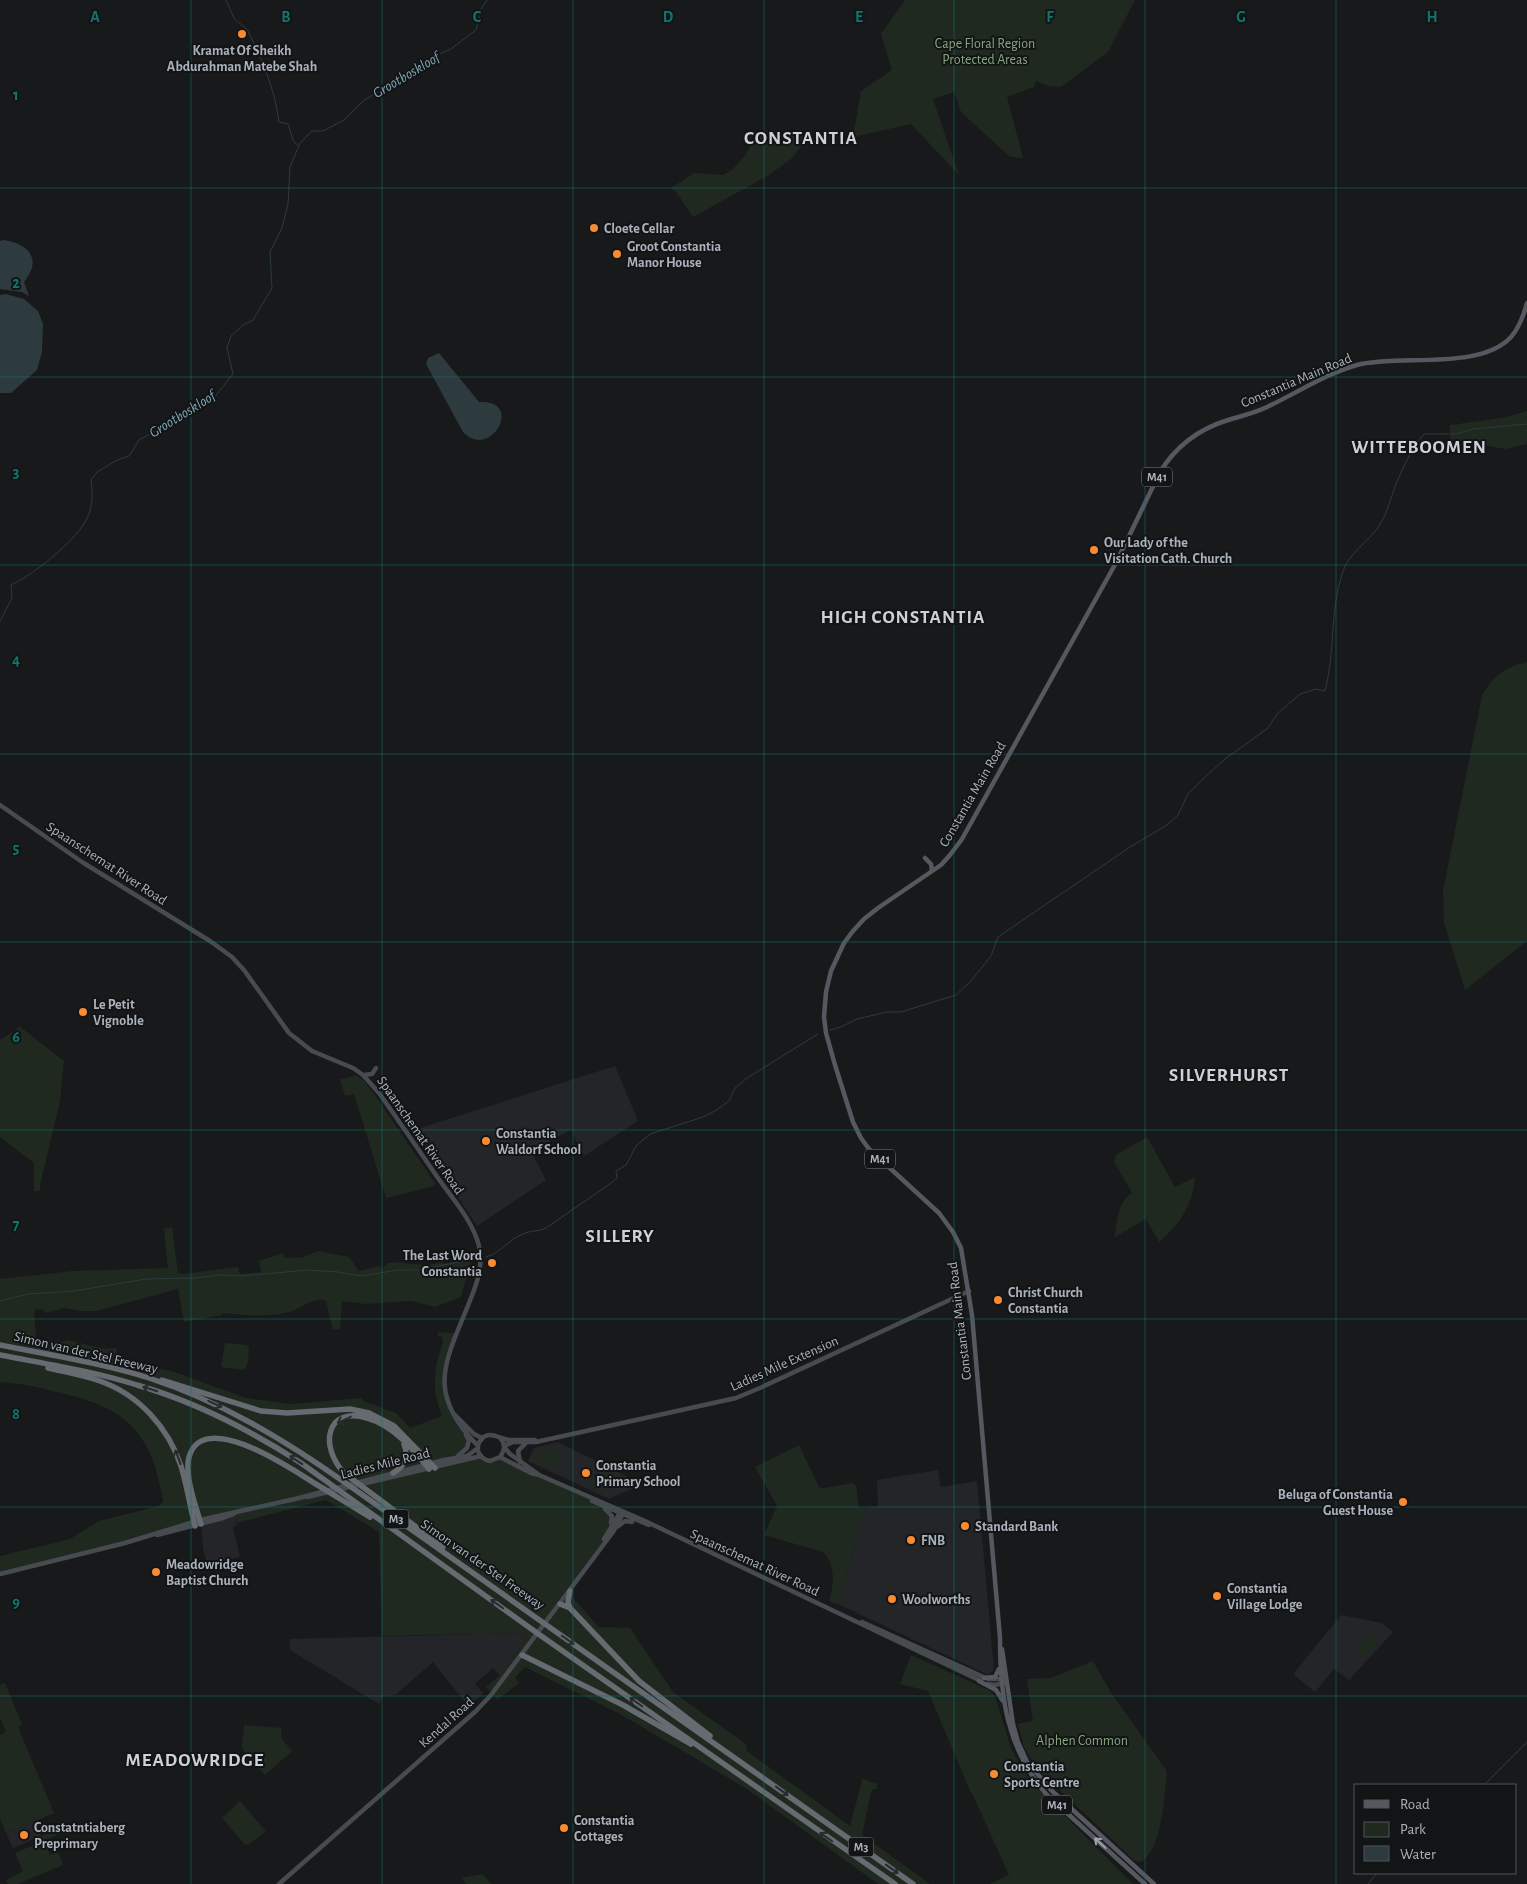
<svg xmlns="http://www.w3.org/2000/svg" width="1527" height="1884" viewBox="0 0 1527 1884" font-family="'Alegreya Sans',sans-serif">
<style>
.built{fill:#242528}
.green{fill:#202920}
.water{fill:#2d3b3f}
.lines{fill:none;stroke-linecap:round;stroke-linejoin:round}
.stream{stroke:#2d3b3f;stroke-width:1}
.secondary{stroke:#474b50;stroke-width:4.5}
.primary{stroke:#55595f;stroke-width:4.5}
.highway{stroke:#656b71;stroke-width:5.5}
.oneway{stroke:#282a2d}
.oneway2{stroke:#99a1a9}
.grid{fill:none;stroke:#0f766e;stroke-width:1;stroke-opacity:0.55}
.poi-dot{fill:#f98b32;stroke:#131416;stroke-width:2}
.labels{text-anchor:middle;stroke-width:4;stroke-linejoin:round;paint-order:stroke}
.shield{fill:#131416;stroke:#7d838a;stroke-width:1}
.shield-label{font-size:12px;font-weight:bold;fill:#aab3bb}
.park-label{font-size:14px;fill:#87a681;stroke:#131416}
.poi-label{font-size:14px;font-weight:bold;fill:#aab3bb;stroke:#131416;text-anchor:start}
.street-label{font-size:14px;fill:#aab3bb;stroke:#131416}
.water-label{font-size:15px;font-style:italic;fill:#80a9b7;stroke:#131416}
.district-label{font-size:19px;font-weight:bold;letter-spacing:1px;fill:#cbd1d7;stroke:#131416}
.grid-label{font-size:16px;text-anchor:middle;font-weight:bold;fill:#0f766e;stroke:#131416;stroke-width:4;stroke-linejoin:round;paint-order:stroke}
</style>
<rect width="100%" height="100%" fill="#18191b"/>
<path class="built" d="M615 1066 638 1121 584 1156 571 1130 531 1151 546 1180 477 1226 414 1130Z
M558 1442 642 1484 609 1499 528 1461 534 1448Z
M938 1470 941 1487 977 1481 994 1670 988 1675 838 1604 866 1508 878 1506 877 1480Z
M234 1513 237 1525 233 1527 240 1557 217 1562 211 1560 206 1561 203 1548 201 1524Z
M1341 1615 1382 1623 1393 1632 1349 1680 1334 1669 1315 1692 1295 1676 1294 1673Z
M523 1633 528 1636 500 1675 493 1668 475 1684 483 1693 469 1707 433 1662 395 1695 384 1696 379 1704 290 1650V1639Z
M35 1821 41 1836 13 1848 6 1833Z"/>
<path class="green" d="M905 0H1135L1108 52 1061 87 1048 86 1036 81 1034 87 1007 97 1023 158 1010 157 961 112 954 92 933 99 959 175 911 124 853 137 861 91 892 70 881 34Z
M798 129 807 139 791 159 769 175 693 217 677 193 671 188 694 173 723 175 733 169 744 157 753 142 765 130 783 135Z
M1527 411V444L1505 449 1450 439V425L1502 418Z
M1527 662V941L1465 990 1444 922 1443 890 1482 696C1491 677 1506 666 1527 662Z
M19 1026 64 1061 60 1101 40 1185V1191H34V1163L0 1137V1040L17 1029Z
M355 1075 364 1081 374 1094 435 1183 434 1186 386 1198 354 1094 345 1096 340 1079 351 1077Z
M1147 1137 1175 1187 1195 1177C1193 1205 1180 1224 1159 1242L1146 1219 1115 1237C1117 1221 1117 1203 1132 1193L1114 1162 1116 1155Z
M172 1227 178 1273 182 1274 238 1267 240 1274 261 1272 259 1261 283 1253 285 1258 304 1257 318 1251 349 1257 359 1271 379 1266 383 1268 388 1263C393 1263 399 1262 404 1263 418 1265 428 1266 442 1262L444 1264 472 1257 461 1297 435 1307 411 1301 366 1304 342 1301 340 1329 333 1330 326 1301C314 1296 301 1309 289 1312 268 1318 245 1315 223 1313L222 1315 184 1322 178 1289 96 1311H82L64 1308 46 1313 42 1309 34 1310 36 1338 61 1342 68 1340 105 1349 117 1348 116 1360 172 1371 246 1398 290 1404 362 1398 363 1401 396 1413 410 1428 442 1416C431 1390 434 1368 443 1342L441 1336H438V1332L457 1333 448 1357 445 1396 468 1438 467 1448 452 1459 403 1471 481 1456 485 1460 500 1457 583 1495 601 1505 612 1516 609 1532 598 1551 570 1590 573 1598 599 1627 630 1628 673 1692 746 1744 747 1751 850 1826 862 1781 861 1778 879 1785H877L876 1789H872L862 1835 930 1884H878L747 1789 620 1714 525 1667 515 1677 519 1683 497 1700 486 1687 500 1675 528 1636 523 1633 382 1636 379 1532 326 1500 237 1523 234 1514 0 1574V1556L70 1539 99 1521 159 1506 163 1501C152 1433 127 1408 61 1393 41 1388 21 1383 0 1382V1279L73 1271 168 1268 164 1229Z
M225 1343 246 1345 249 1347 248 1362 244 1370 221 1367Z
M799 1445 819 1487 824 1488 853 1483 856 1486 859 1508H866L838 1604 829 1601C834 1586 836 1564 823 1552L764 1535 777 1506 755 1467Z
M541 1446 562 1456 555 1471 534 1461Z
M601 1467 617 1475 612 1485 609 1483 605 1492 589 1485 593 1476 596 1477Z
M1372 1633 1379 1641 1362 1657 1354 1649Z
M911 1655 989 1690 995 1696 1011 1748 1020 1765 1032 1783 1133 1884H989L1009 1875 972 1793H971L928 1691 900 1684Z
M1093 1661 1110 1691 1166 1770 1167 1775C1163 1800 1163 1847 1141 1862L1135 1861 1037 1769 1024 1747 1018 1724 1033 1721 1027 1679 1051 1678Z
M5 1683 22 1725 18 1727 54 1813 6 1833 0 1819V1735L6 1732 0 1718V1685Z
M244 1725 281 1728 282 1739 292 1751 265 1775 244 1752 242 1746Z
M240 1801 265 1830V1832L248 1845 244 1844 222 1818Z
M57 1830 59 1834 44 1841 50 1855 58 1852 63 1865 18 1884H8L6 1880 23 1871 15 1853 43 1841 41 1836Z
M483 1874 491 1884H466L462 1878Z"/>
<path class="water" d="M3 240C28 243 43 259 24 282L29 296 22 292 0 289V241Z
M6 294 24 299 38 311 43 324 42 352 37 370 11 393H0V295Z
M439 353 479 402C525 399 491 461 463 432L426 364 428 358Z"/>
<g class="lines">
<path class="stream" d="M226 0C229 6 231 12 234 18 238 23 244 25 248 31 262 59 275 90 279 122L288 124 293 140 298 146
M0 621 12 598 11 585C33 575 73 543 85 522 93 509 93 495 91 480L97 472 115 461 129 456 139 440 214 398 233 374 227 348 231 336 243 325 253 320 272 288 270 252 282 228 288 204 290 167 300 143 312 131H323L344 120 363 101 395 82 420 63 451 49 476 30 481 9 487 0
M830 1030 841 1027 857 1019 887 1012H901L956 995 971 981 991 956 998 937 1130 847 1167 825 1178 815 1188 794 1204 778 1225 759 1268 728 1277 714 1300 694 1316 689 1325 691C1335 654 1330 610 1342 574 1348 553 1368 543 1379 526 1387 514 1390 500 1395 487 1402 469 1412 448 1424 434H1456L1473 429 1527 424
M486 1257C501 1253 509 1239 523 1234 531 1230 538 1232 546 1228L611 1183 617 1178 616 1171 626 1165 636 1146 650 1134 703 1117 715 1111 729 1101 735 1088 747 1078 818 1034
M0 1301 28 1294 74 1291 146 1279 196 1278 218 1275 242 1276 308 1270 338 1272 361 1276 398 1270H420L473 1259
M1484 1785 1527 1742
M1368 1884 1377 1873"/>
<path class="secondary" d="M0 805 82 862 210 941 232 957 244 970 289 1033 312 1051 353 1068 363 1075 379 1093C399 1121 418 1149 438 1178 452 1198 473 1221 479 1246 483 1264 478 1281 471 1298 447 1360 423 1390 478 1446
M364 1075 372 1074 376 1068
M454 1414 474 1434 482 1438
M500 1438C506 1444 505 1450 500 1457L490 1461C485 1460 480 1457 478 1451 477 1447 478 1443 481 1440 489 1429 500 1440 511 1440 519 1440 527 1440 535 1440
M504 1446 513 1442H536L736 1398 760 1388 969 1291
M505 1448 510 1454 538 1474
M458 1456 467 1448 469 1440 466 1435
M500 1457 531 1473 539 1475 645 1521 981 1681
M520 1462 518 1451 525 1444
M307 1497 481 1456
M592 1501 649 1525
M605 1509 612 1516 611 1523
M617 1527 625 1521 632 1522
M157 1535 223 1518 234 1514
M604 1539 621 1511
M0 1574 125 1543 200 1520 295 1499 444 1460 467 1456 478 1448
M862 1622 988 1679H1004
M988 1684 995 1685 1005 1683
M279 1884 476 1711 491 1695 613 1532 624 1512"/>
<path class="primary" d="M925 858 931 864 932 871
M1002 1649 1013 1724 1018 1742 1027 1762 1052 1791 1154 1884
M984 1678 995 1677 999 1669
M979 1681 996 1690 1003 1701
M1145 1884 1047 1795C1007 1750 1000 1697 1000 1638L972 1315 961 1248 953 1232 939 1213 869 1149 861 1138 853 1122 835 1065 826 1033 824 1017 826 992 831 971 844 943 853 931 864 919 878 908 941 865 950 855 962 839 1117 561 1160 472C1176 446 1199 429 1228 420 1241 416 1255 413 1267 407 1297 393 1325 374 1357 365 1399 354 1480 371 1511 337 1519 328 1524 314 1527 303"/>
<path class="highway" d="M0 1345C50 1355 101 1363 149 1378 222 1402 285 1440 347 1484L913 1884
M0 1355C46 1364 93 1371 137 1385 196 1402 250 1430 301 1463L537 1633 895 1884
M48 1368C65 1372 83 1375 100 1381 139 1395 168 1427 181 1466 187 1486 190 1506 195 1526
M162 1380 261 1411 287 1413 350 1409 369 1413 394 1426 435 1468
M429 1469C413 1449 393 1425 367 1418 326 1406 319 1446 344 1473L443 1547
M393 1473C405 1466 409 1457 404 1444
M201 1524C196 1507 184 1475 189 1457 203 1408 292 1469 314 1483 333 1494 351 1506 370 1517
M570 1591 568 1602 570 1608
M560 1604 570 1608 639 1681 710 1736
M522 1655 623 1705 691 1744"/>
</g>
<defs><path id="oneway-shaft" d="M-6 0H5M1.5-3L5.5 0L1.5 3" fill="none" stroke-width="1.6" stroke-linecap="round" stroke-linejoin="round" transform="scale(1.25)"/></defs>
<g class="oneway">
<use href="#oneway-shaft" transform="translate(150 1389) rotate(-162)"/>
<use href="#oneway-shaft" transform="translate(215 1404) rotate(24)"/>
<use href="#oneway-shaft" transform="translate(344 1420) rotate(155)"/>
<use href="#oneway-shaft" transform="translate(178 1457) rotate(-110)"/>
<use href="#oneway-shaft" transform="translate(296 1460) rotate(-147)"/>
<use href="#oneway-shaft" transform="translate(497 1604) rotate(-145)"/>
<use href="#oneway-shaft" transform="translate(568 1640) rotate(35)"/>
<use href="#oneway-shaft" transform="translate(636 1702) rotate(-145)"/>
<use href="#oneway-shaft" transform="translate(782 1791) rotate(36)"/>
<use href="#oneway-shaft" transform="translate(826 1837) rotate(-145)"/>
<use href="#oneway-shaft" transform="translate(892 1869) rotate(36)"/>
</g>
<use class="oneway2" href="#oneway-shaft" transform="translate(1100 1843) rotate(-138)"/>
<path class="grid" d="M191 0V1884M382 0V1884M573 0V1884M764 0V1884M954 0V1884M1145 0V1884M1336 0V1884M0 188H1527M0 377H1527M0 565H1527M0 754H1527M0 942H1527M0 1130H1527M0 1319H1527M0 1507H1527M0 1696H1527"/>
<g class="poi-dot">
<circle cx="242" cy="34" r="5"/>
<circle cx="594" cy="228" r="5"/>
<circle cx="617" cy="254" r="5"/>
<circle cx="1094" cy="550" r="5"/>
<circle cx="83" cy="1012" r="5"/>
<circle cx="486" cy="1141" r="5"/>
<circle cx="492" cy="1263" r="5"/>
<circle cx="998" cy="1300" r="5"/>
<circle cx="586" cy="1473" r="5"/>
<circle cx="1403" cy="1502" r="5"/>
<circle cx="965" cy="1526" r="5"/>
<circle cx="911" cy="1540" r="5"/>
<circle cx="156" cy="1572" r="5"/>
<circle cx="1217" cy="1596" r="5"/>
<circle cx="892" cy="1599" r="5"/>
<circle cx="994" cy="1774" r="5"/>
<circle cx="564" cy="1828" r="5"/>
<circle cx="24" cy="1835" r="5"/>
</g>
<g class="labels">
<g class="shield">
<rect x="1142" y="467.5" width="30" height="19" rx="4"/>
<rect x="865" y="1149.5" width="30" height="19" rx="4"/>
<rect x="383.5" y="1509.5" width="25" height="19" rx="4"/>
<rect x="1042" y="1795.5" width="30" height="19" rx="4"/>
<rect x="848.5" y="1837.5" width="25" height="19" rx="4"/>
</g>
<g class="shield-label">
<text x="1157" y="481">M41</text>
<text x="880" y="1163">M41</text>
<text x="396" y="1523">M3</text>
<text x="1057" y="1809">M41</text>
<text x="861" y="1851">M3</text>
</g>
<g class="park-label">
<text x="985" y="48">Cape Floral Region<tspan x="985" dy="16">Protected Areas</tspan></text>
<text x="1082" y="1745">Alphen Common</text>
</g>
<g class="poi-label">
<text x="242" y="55" text-anchor="middle">Kramat Of Sheikh<tspan x="242" dy="16">Abdurahman Matebe Shah</tspan></text>
<text x="604" y="233">Cloete Cellar</text>
<text x="627" y="251">Groot Constantia<tspan x="627" dy="16">Manor House</tspan></text>
<text x="1104" y="547">Our Lady of the<tspan x="1104" dy="16">Visitation Cath. Church</tspan></text>
<text x="93" y="1009">Le Petit<tspan x="93" dy="16">Vignoble</tspan></text>
<text x="496" y="1138">Constantia<tspan x="496" dy="16">Waldorf School</tspan></text>
<text x="482" y="1260" text-anchor="end">The Last Word<tspan x="482" dy="16">Constantia</tspan></text>
<text x="1008" y="1297">Christ Church<tspan x="1008" dy="16">Constantia</tspan></text>
<text x="596" y="1470">Constantia<tspan x="596" dy="16">Primary School</tspan></text>
<text x="1393" y="1499" text-anchor="end">Beluga of Constantia<tspan x="1393" dy="16">Guest House</tspan></text>
<text x="975" y="1531">Standard Bank</text>
<text x="921" y="1545">FNB</text>
<text x="166" y="1569">Meadowridge<tspan x="166" dy="16">Baptist Church</tspan></text>
<text x="1227" y="1593">Constantia<tspan x="1227" dy="16">Village Lodge</tspan></text>
<text x="902" y="1604">Woolworths</text>
<text x="1004" y="1771">Constantia<tspan x="1004" dy="16">Sports Centre</tspan></text>
<text x="574" y="1825">Constantia<tspan x="574" dy="16">Cottages</tspan></text>
<text x="34" y="1832">Constatntiaberg<tspan x="34" dy="16">Preprimary</tspan></text>
</g>
<g class="street-label">
<text transform="translate(1296 380) rotate(-23)" y="5">Constantia Main Road</text>
<text transform="translate(972 794) rotate(-60)" y="5">Constantia Main Road</text>
<text transform="translate(107 863) rotate(33)" y="5">Spaanschemat River Road</text>
<text transform="translate(421 1135) rotate(55)" y="5">Spaanschemat River Road</text>
<text transform="translate(959 1321) rotate(-97)" y="5">Constantia Main Road</text>
<text transform="translate(86 1352) rotate(13)" y="5">Simon van der Stel Freeway</text>
<text transform="translate(784 1363) rotate(-24)" y="5">Ladies Mile Extension</text>
<text transform="translate(385 1463) rotate(-14)" y="5">Ladies Mile Road</text>
<text transform="translate(755 1562) rotate(25)" y="5">Spaanschemat River Road</text>
<text transform="translate(483 1564) rotate(35)" y="5">Simon van der Stel Freeway</text>
<text transform="translate(446 1722) rotate(-42)" y="5">Kendal Road</text>
</g>
<g class="water-label">
<text transform="translate(406 75) rotate(-31)" y="5">Grootboskloof</text>
<text transform="translate(182 414) rotate(-32)" y="5">Grootboskloof</text>
</g>
<g class="district-label">
<text x="801" y="144">CONSTANTIA</text>
<text x="1419" y="453">WITTEBOOMEN</text>
<text x="903" y="623">HIGH CONSTANTIA</text>
<text x="1229" y="1081">SILVERHURST</text>
<text x="620" y="1242">SILLERY</text>
<text x="195" y="1766">MEADOWRIDGE</text>
</g>
</g>
<g class="grid-label">
<text x="95" y="22">A</text>
<text x="286" y="22">B</text>
<text x="477" y="22">C</text>
<text x="668" y="22">D</text>
<text x="859" y="22">E</text>
<text x="1050" y="22">F</text>
<text x="1241" y="22">G</text>
<text x="1432" y="22">H</text>
<text x="16" y="100">1</text>
<text x="16" y="288">2</text>
<text x="16" y="477">3</text>
<text x="16" y="665">4</text>
<text x="16" y="853">5</text>
<text x="16" y="1042">6</text>
<text x="16" y="1230">7</text>
<text x="16" y="1419">8</text>
<text x="16" y="1607">9</text>
</g>
<rect x="1354" y="1784" width="162" height="90" fill="#131416" stroke="#4f5458"/>
<rect x="1364" y="1800" width="25" height="8" fill="#55595f" stroke="#4f5458"/>
<text x="1400" y="1809" font-size="15" fill="#aab3bb">Road</text>
<rect x="1364" y="1822" width="25" height="15" fill="#202920" stroke="#4f5458"/>
<text x="1400" y="1834" font-size="15" fill="#aab3bb">Park</text>
<rect x="1364" y="1846" width="25" height="15" fill="#2d3b3f" stroke="#4f5458"/>
<text x="1400" y="1859" font-size="15" fill="#aab3bb">Water</text>
</svg>
